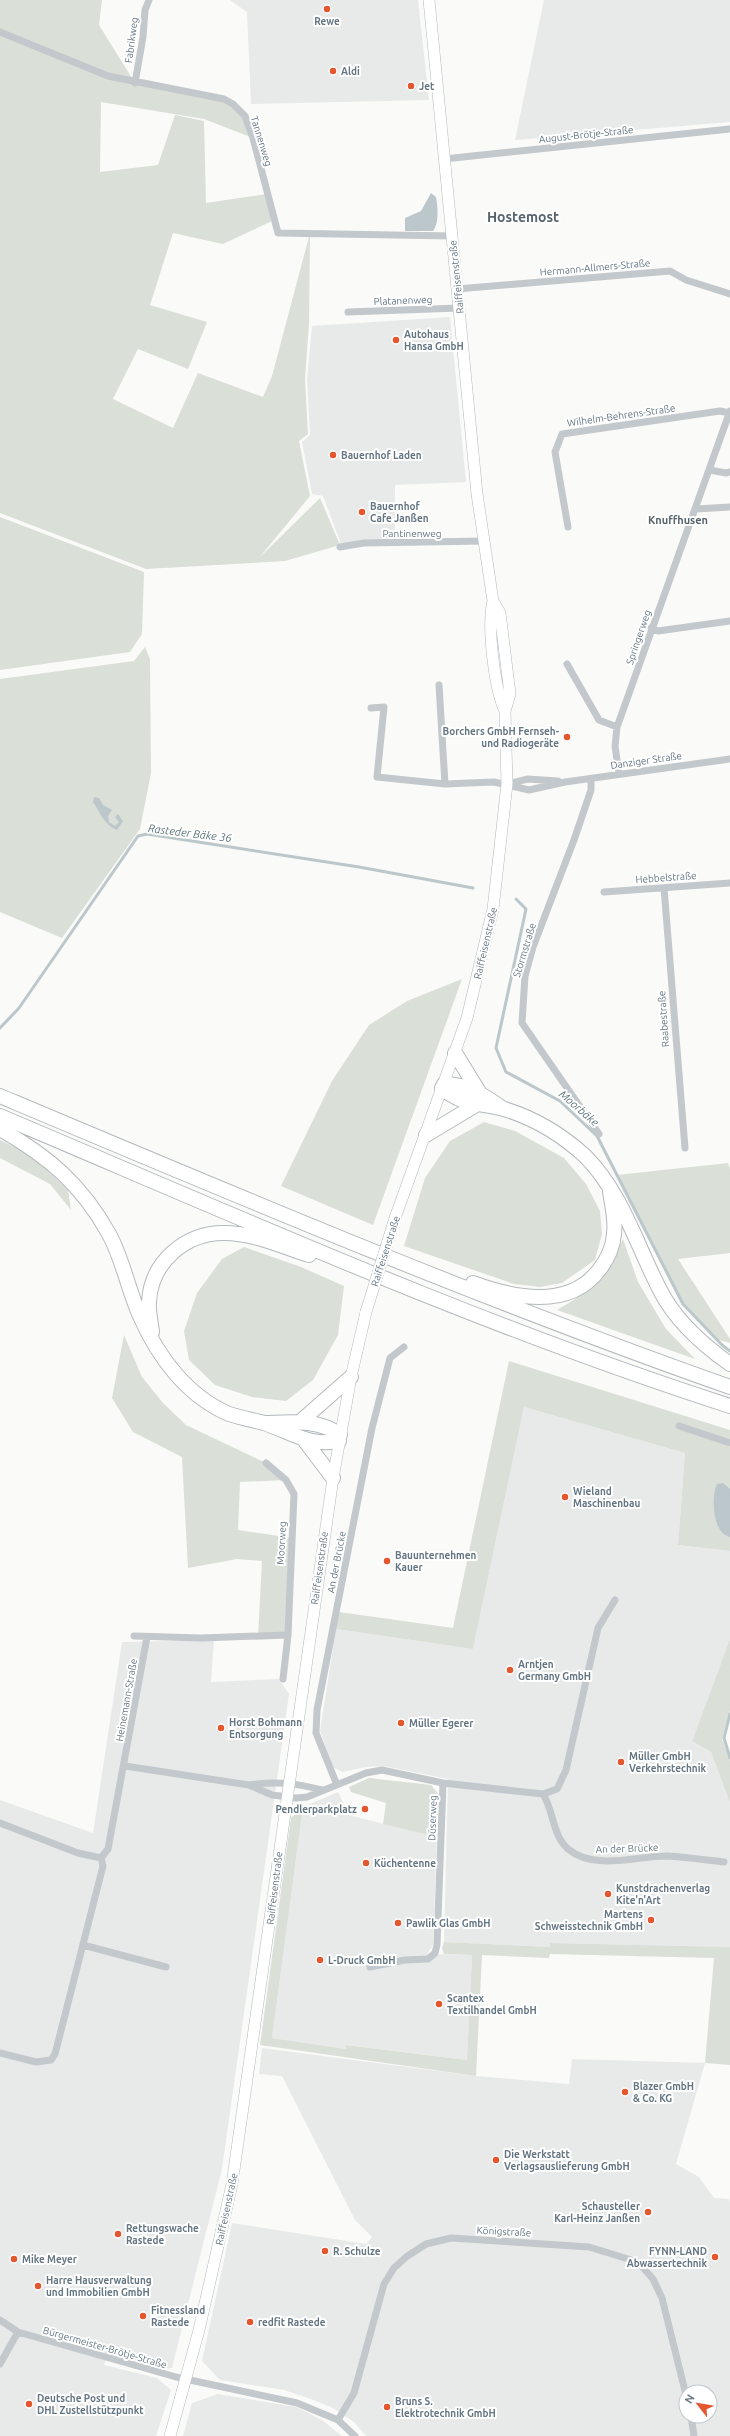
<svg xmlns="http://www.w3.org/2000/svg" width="730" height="2436" viewBox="0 0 730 2436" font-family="Ubuntu,sans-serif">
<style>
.built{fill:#e8e9e9;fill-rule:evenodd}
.green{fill:#dadfd7}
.water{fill:#bbc7cb}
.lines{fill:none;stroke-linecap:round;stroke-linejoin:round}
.stream{stroke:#bbc7cb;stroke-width:3}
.secondary-casing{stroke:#b3babf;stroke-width:12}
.highway-casing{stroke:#b4b9bd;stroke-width:16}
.street{stroke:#c3c8cc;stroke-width:7}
.secondary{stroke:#fff;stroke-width:11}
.highway{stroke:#fff;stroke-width:14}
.secondary-bridge-casing{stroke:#b3babf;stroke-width:12;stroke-linecap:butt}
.secondary-bridge{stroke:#fff;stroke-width:11}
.poi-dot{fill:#e4572e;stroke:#fff;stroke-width:1.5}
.labels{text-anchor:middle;stroke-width:4;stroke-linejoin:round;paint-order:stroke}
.poi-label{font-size:10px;font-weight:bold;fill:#657683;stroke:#fff;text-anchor:start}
.street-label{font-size:10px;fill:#657683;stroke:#fff}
.neighbourhood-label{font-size:11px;font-weight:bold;fill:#57646e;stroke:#fff}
.water-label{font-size:11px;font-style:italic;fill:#60757c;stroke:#fff}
.district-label{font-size:14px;font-weight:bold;fill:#57646e;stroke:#fff}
</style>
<rect width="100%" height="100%" fill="#fafaf8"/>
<path class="built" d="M230 0H418L429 100 251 104 247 12Z
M544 0H730V122L515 140Z
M450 317 466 482 395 485V540L341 544 323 496 312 494 302 442 310 435 307 379 312 326Z
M524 1407 685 1453 678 1545 730 1551V1639L692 1741 711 1752 730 1803V1947L550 1943V1947L444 1942 448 1779 384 1766 366 1767 342 1772 333 1767 320 1731 336 1629 473 1649Z
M214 1640 211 1682 279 1679 289 1694 222 2169 172 2368 159 2370 107 2358 104 2365 157 2378 171 2390 156 2436H0V1800L93 1833 122 1642Z
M338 1792 344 1804V1814L437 1837 433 1945 427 1954 472 1955 467 2060 347 2045 346 2049 272 2038 303 1807Z
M262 2048 476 2076 569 2084 572 2059 705 2063 676 2164 699 2177 714 2198 729 2199 730 2203V2436H366L354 2422 331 2407 308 2398 284 2390 220 2380 202 2361 232 2223 366 2244 372 2237 355 2220 282 2076 259 2074ZM686 2392H710V2416H686Z
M218 2394 296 2407 322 2420 342 2436H183L192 2403Z"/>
<path class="green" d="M0 0H102L99 25 135 83 224 99 241 111 253 138 204 119 101 102 100 172 158 165 175 115 204 121 206 203 267 194 274 220 223 244 173 233 150 305 207 322 188 369 138 349 113 399 173 428 198 373 263 397 272 376 310 233 309 323 305 379 308 434 299 441 310 496 259 558 320 498 340 545 285 561 146 569 0 513Z
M0 517 144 572 142 634 130 652 0 670Z
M145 647 150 659 151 773 140 829 62 938 0 912V679L134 661Z
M462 979 373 1225 281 1186 332 1081 369 1025 407 1001Z
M484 1122 515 1131 564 1158 586 1184 600 1211 602 1234 595 1260 562 1283 540 1287 514 1284 404 1246 425 1178 450 1141Z
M0 1140 31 1155 68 1190 71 1210 50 1184 0 1158Z
M728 1163 730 1169V1253L678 1259 730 1339V1343L716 1339 683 1304 617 1175Z
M623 1239 638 1282 666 1329 695 1359 557 1310C591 1291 607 1275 623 1239Z
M244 1247 301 1267 344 1286 338 1335 313 1380 286 1401 252 1397 215 1385 189 1360 184 1331 197 1293 222 1259Z
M124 1335 142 1377 163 1403 186 1425 266 1463 286 1480 240 1482 238 1530 292 1538 288 1635 258 1637 262 1561 237 1559 188 1568 182 1457 133 1432 112 1398Z
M509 1361 730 1430V1441L727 1445 730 1447V1551L678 1545 685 1453 524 1407 473 1649 336 1629 339 1612 453 1628Z
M730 1639V1710L722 1739 730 1761V1803L711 1752 692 1741Z
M369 1778 431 1785 439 1795 437 1837 383 1824 386 1803 351 1792 349 1787Z
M303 1807 272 2038 346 2049V2045L467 2060 472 1955 444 1954 442 1948 444 1942 550 1947V1943L730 1947V2065L705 2063 714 1958 550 1954 549 1958 482 1955 476 2076 260 2045 291 1818Z"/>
<path class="water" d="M431 193 436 197C438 207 439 224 433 231H405V218L421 211Z
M94 797 99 798 103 805 112 810 108 816 109 822 115 826 119 822 115 817 118 814 123 821 117 830C104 825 100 812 93 802Z
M723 1483 730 1489V1537C712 1533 711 1497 717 1484Z"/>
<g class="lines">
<path class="stream" d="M516 899 526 909 496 1048 506 1072 560 1101 597 1136 683 1304 722 1345 730 1351
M0 1028 19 1008 138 836 147 834 359 867 473 888
M730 1714 724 1738 730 1758"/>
<defs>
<path id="secondary" d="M493 601C487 626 494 687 505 711
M395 1218 467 1018 493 909 507 784 505 711 510 694 500 613 493 601 477 494 429 0
M170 2436 199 2330 232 2184 333 1478 351 1377 366 1312"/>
<path id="highway" d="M455 1053 479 1092
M444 1084C467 1084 484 1095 502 1108
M442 1088C464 1107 480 1102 504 1109 534 1118 562 1135 585 1156 622 1193 636 1244 660 1290 675 1320 703 1345 730 1364
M0 1096C242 1198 483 1300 730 1387
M0 1116C241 1218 481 1326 730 1406
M0 1129C48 1156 82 1185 109 1234 123 1259 128 1290 140 1316 158 1357 187 1396 229 1414 241 1418 253 1420 264 1423 291 1432 310 1447 339 1441
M426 1135 476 1105
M473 1283C514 1298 569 1310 599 1270 607 1260 613 1247 614 1234 616 1220 612 1205 610 1192
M152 1332C151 1322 148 1312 149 1302 151 1262 185 1233 224 1233 253 1233 281 1246 309 1255
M301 1421 351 1377
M267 1423C292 1422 319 1419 340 1435
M305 1441 333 1478"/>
</defs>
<use href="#secondary" class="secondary-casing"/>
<use href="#highway" class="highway-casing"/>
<path class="street" d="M0 32 108 76 224 99 233 104 245 116 253 138 278 233 452 236
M135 83 143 37 145 10 149 0
M444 159 730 129
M457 289 670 271 686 280 730 294
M348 312 459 308
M710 470 726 473 730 472
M696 509 730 507
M568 527 555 452 562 434 720 411 729 413
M340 547 364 543 484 541
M651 628 658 631 730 621
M567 664 599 720 617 727
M439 685 445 784
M371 708 384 707 377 777 445 784 494 782 529 790 565 782 730 759
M619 774 615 746 617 727 730 411
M591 779V790L574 840 533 947 525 976 522 1023 599 1134
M507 784 528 779 558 781
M664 888 685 1148
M604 892 730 883
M679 1426 730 1443
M266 1463 286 1480 294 1494 288 1635 283 1679
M134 1636 201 1638 288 1635
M125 1766 249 1785 272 1795 296 1798 307 1797 366 1773 382 1770 443 1783 543 1794 557 1789 566 1770 598 1628 615 1600
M249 1785C277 1781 295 1783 322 1790
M337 1785 316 1733 317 1710 372 1428 390 1358 404 1347
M543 1794C554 1811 552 1835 568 1849 595 1871 636 1856 667 1856 686 1857 705 1860 724 1862
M0 1823 78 1853 101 1858 103 1866 55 2054 51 2060 36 2062 0 2053
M101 1858 108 1849 147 1637
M83 1945 166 1967
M370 1967 405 1960 428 1959 435 1953 437 1945 443 1783
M0 2320 18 2332
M0 2364 18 2332 176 2377 297 2403 338 2420 355 2436
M691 2416 694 2436
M338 2420 354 2393 384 2284 394 2268 406 2257 426 2244 451 2238 589 2247 638 2262 653 2279 662 2298 686 2395"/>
<use href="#secondary" class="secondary"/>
<use href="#highway" class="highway"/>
<defs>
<path id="secondary-bridge" d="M366 1312 395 1218"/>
</defs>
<use href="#secondary-bridge" class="secondary-bridge-casing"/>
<use href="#secondary-bridge" class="secondary-bridge"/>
</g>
<g class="poi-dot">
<circle cx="327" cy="9" r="4"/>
<circle cx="333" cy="71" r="4"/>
<circle cx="411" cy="86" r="4"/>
<circle cx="396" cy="340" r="4"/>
<circle cx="333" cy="455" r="4"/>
<circle cx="362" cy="512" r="4"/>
<circle cx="567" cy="737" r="4"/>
<circle cx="565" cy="1497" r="4"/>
<circle cx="387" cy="1561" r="4"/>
<circle cx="510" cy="1670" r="4"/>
<circle cx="401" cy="1723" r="4"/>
<circle cx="221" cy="1728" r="4"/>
<circle cx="621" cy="1762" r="4"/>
<circle cx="365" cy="1809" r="4"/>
<circle cx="366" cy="1863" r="4"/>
<circle cx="608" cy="1894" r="4"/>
<circle cx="651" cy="1920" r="4"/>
<circle cx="398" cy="1923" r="4"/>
<circle cx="320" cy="1960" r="4"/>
<circle cx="439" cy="2004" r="4"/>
<circle cx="625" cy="2092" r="4"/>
<circle cx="496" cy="2160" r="4"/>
<circle cx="648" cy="2212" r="4"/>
<circle cx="118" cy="2234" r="4"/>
<circle cx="325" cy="2251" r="4"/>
<circle cx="715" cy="2257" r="4"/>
<circle cx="14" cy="2259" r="4"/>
<circle cx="38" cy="2286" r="4"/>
<circle cx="143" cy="2316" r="4"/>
<circle cx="250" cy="2322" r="4"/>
<circle cx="29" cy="2404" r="4"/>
<circle cx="387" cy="2407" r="4"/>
</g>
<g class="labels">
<g class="poi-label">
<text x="327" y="25" text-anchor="middle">Rewe</text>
<text x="341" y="75">Aldi</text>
<text x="419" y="90">Jet</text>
<text x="404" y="338">Autohaus<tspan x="404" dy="12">Hansa GmbH</tspan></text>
<text x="341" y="459">Bauernhof Laden</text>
<text x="370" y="510">Bauernhof<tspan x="370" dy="12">Cafe Janßen</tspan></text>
<text x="559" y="735" text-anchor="end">Borchers GmbH Fernseh-<tspan x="559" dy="12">und Radiogeräte</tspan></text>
<text x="573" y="1495">Wieland<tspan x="573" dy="12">Maschinenbau</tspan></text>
<text x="395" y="1559">Bauunternehmen<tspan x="395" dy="12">Kauer</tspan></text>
<text x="518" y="1668">Arntjen<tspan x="518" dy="12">Germany GmbH</tspan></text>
<text x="229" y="1726">Horst Bohmann<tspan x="229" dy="12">Entsorgung</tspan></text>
<text x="409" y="1727">Müller Egerer</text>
<text x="629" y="1760">Müller GmbH<tspan x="629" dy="12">Verkehrstechnik</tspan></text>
<text x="357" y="1813" text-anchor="end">Pendlerparkplatz</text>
<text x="374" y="1867">Küchentenne</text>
<text x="616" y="1892">Kunstdrachenverlag<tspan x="616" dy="12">Kite'n'Art</tspan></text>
<text x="643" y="1918" text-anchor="end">Martens<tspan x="643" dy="12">Schweisstechnik GmbH</tspan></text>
<text x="406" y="1927">Pawlik Glas GmbH</text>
<text x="328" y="1964">L-Druck GmbH</text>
<text x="447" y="2002">Scantex<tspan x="447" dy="12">Textilhandel GmbH</tspan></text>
<text x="633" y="2090">Blazer GmbH<tspan x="633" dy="12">&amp; Co. KG</tspan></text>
<text x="504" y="2158">Die Werkstatt<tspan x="504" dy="12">Verlagsauslieferung GmbH</tspan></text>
<text x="640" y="2210" text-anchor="end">Schausteller<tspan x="640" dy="12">Karl-Heinz Janßen</tspan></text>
<text x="126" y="2232">Rettungswache<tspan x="126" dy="12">Rastede</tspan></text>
<text x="333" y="2255">R. Schulze</text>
<text x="707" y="2255" text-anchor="end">FYNN-LAND<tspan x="707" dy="12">Abwassertechnik</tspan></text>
<text x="22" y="2263">Mike Meyer</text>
<text x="46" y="2284">Harre Hausverwaltung<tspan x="46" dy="12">und Immobilien GmbH</tspan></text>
<text x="151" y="2314">Fitnessland<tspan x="151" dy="12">Rastede</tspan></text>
<text x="258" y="2326">redfit Rastede</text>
<text x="37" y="2402">Deutsche Post und<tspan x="37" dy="12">DHL Zustellstützpunkt</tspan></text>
<text x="395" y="2405">Bruns S.<tspan x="395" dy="12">Elektrotechnik GmbH</tspan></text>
</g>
<g class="street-label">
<text transform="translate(131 40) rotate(-82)" y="4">Fabrikweg</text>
<text transform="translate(586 134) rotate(-6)" y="4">August-Brötje-Straße</text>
<text transform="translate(262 141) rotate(73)" y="4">Tannenweg</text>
<text transform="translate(595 267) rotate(-5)" y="4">Hermann-Allmers-Straße</text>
<text transform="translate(456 277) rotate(-96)" y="4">Raiffeisenstraße</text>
<text transform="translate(403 300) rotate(-2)" y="4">Platanenweg</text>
<text transform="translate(621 415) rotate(-8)" y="4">Wilhelm-Behrens-Straße</text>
<text x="412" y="537">Pantinenweg</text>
<text transform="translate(638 637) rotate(-71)" y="4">Springerweg</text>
<text transform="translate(646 760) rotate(-8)" y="4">Danziger Straße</text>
<text transform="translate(666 877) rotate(-4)" y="4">Hebbelstraße</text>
<text transform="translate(485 943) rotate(-77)" y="4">Raiffeisenstraße</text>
<text transform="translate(524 950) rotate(-73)" y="4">Stormstraße</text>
<text transform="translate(663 1019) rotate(-94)" y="4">Raabestraße</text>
<text transform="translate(385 1251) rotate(-72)" y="4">Raiffeisenstraße</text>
<text transform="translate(281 1543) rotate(-87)" y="4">Moorweg</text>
<text transform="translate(336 1562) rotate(-79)" y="4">An der Brücke</text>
<text transform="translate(319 1568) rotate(-82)" y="4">Raiffeisenstraße</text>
<text transform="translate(126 1700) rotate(-80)" y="4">Heinemann-Straße</text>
<text transform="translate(432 1818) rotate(-88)" y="4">Düserweg</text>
<text transform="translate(627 1848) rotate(-2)" y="4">An der Brücke</text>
<text transform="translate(274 1888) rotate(-83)" y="4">Raiffeisenstraße</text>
<text transform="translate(226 2209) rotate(-78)" y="4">Raiffeisenstraße</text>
<text transform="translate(504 2231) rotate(3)" y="4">Königstraße</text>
<text transform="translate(105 2347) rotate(16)" y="4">Bürgermeister-Brötje-Straße</text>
</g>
<g class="neighbourhood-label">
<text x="678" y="524">Knuffhusen</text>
</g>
<g class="water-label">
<text transform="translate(190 833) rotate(7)" y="4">Rasteder Bäke 36</text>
<text transform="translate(579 1108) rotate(41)" y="4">Moorbäke</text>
</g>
<g class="district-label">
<text x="523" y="222">Hostemost</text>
</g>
</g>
<g transform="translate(698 2404) rotate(301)"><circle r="19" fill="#ffffff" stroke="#c1c8cd"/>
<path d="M0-3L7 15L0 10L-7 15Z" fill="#e4572e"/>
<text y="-6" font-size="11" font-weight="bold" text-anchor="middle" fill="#657683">N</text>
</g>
</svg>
